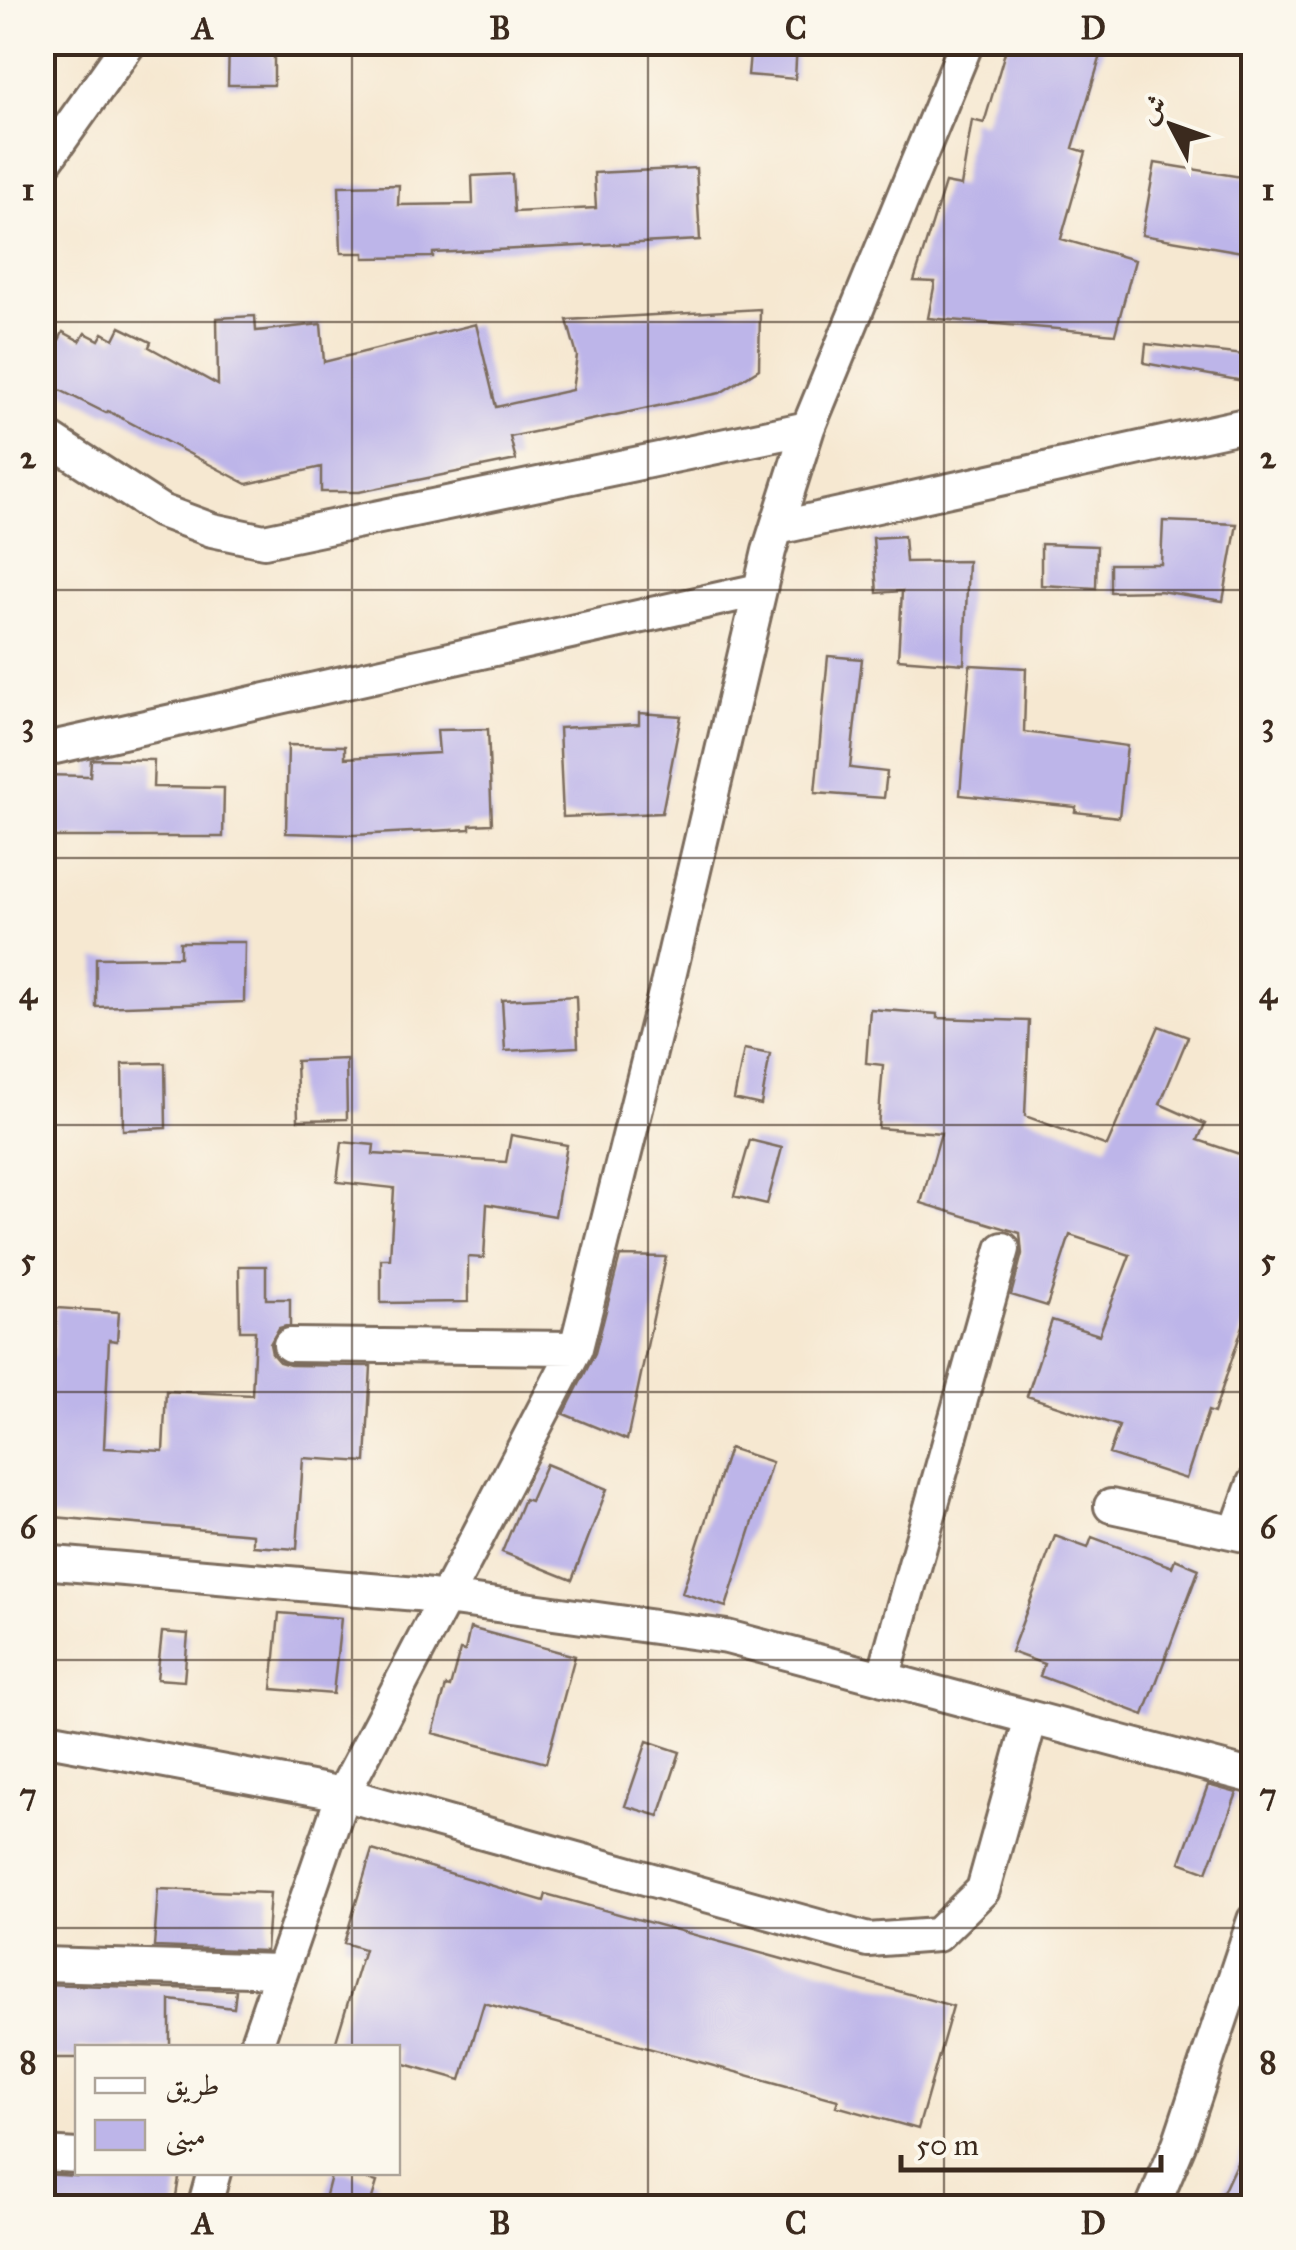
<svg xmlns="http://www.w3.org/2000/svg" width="1296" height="2250" viewBox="0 0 1296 2250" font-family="'IM FELL Great Primer',Amiri,serif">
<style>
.building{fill:#bdb5e9}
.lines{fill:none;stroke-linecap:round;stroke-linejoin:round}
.minor-casing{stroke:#7c6c5d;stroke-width:38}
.minor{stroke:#fff;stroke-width:32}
.grid{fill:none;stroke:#3b2a1e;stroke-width:2.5;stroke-opacity:0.55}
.neatline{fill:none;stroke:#3b2a1e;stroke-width:4}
.grid-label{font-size:32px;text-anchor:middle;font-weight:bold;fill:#3b2a1e}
</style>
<rect width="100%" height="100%" fill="#fbf7ec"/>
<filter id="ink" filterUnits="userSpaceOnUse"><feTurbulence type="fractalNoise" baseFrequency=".01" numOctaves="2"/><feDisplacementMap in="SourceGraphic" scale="20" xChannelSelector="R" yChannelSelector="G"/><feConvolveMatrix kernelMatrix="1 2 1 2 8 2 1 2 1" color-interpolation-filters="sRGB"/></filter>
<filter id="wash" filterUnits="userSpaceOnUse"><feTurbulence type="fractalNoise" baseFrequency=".0048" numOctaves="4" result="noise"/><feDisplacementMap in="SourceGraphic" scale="40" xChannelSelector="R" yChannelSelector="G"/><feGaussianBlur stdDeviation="2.25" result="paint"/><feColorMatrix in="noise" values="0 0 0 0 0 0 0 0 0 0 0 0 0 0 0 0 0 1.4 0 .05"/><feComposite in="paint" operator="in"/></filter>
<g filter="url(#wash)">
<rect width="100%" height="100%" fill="#f6e8d1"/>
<g id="blocks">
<path class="building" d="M229 42H274V85H228Z
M751 42H797L795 79 748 75Z
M1008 42H1105L1073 148 1086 152 1061 239 1135 260 1115 334 928 318 935 282 914 281 945 183 961 186 972 120 984 123Z
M1155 163 1254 179V254L1142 235Z
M696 168 700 240 433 253V257L364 258V253H341L339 186 399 185 398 205 473 204 472 176 512 174 514 212 596 208 594 173Z
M760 309 759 369 720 393 510 437 516 460 359 492H321V467L247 484 108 411 106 413 42 381V332L59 340 63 332 80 341 85 333 99 340 103 333 114 339 120 327 151 342 149 347 218 385 217 318 255 316 256 331 321 324 324 362 476 324 496 407 572 390 577 356 567 320Z
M1146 344 1254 356V383L1144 363Z
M1163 521 1237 524 1223 601 1160 591 1110 592V564H1161Z
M904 536 906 562 968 561 964 664 898 659 902 591 877 593 873 538Z
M1041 544 1097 546 1096 588 1041 585Z
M828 656 862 659 850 768 887 772 884 798 815 793Z
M970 665 1026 668 1024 732 1127 746 1119 817 1075 812 1076 807 960 795Z
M639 713 681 716 662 813 563 817 559 728 639 724Z
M488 729 492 824 470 825V829L354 835 286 833 288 745 345 746V758L439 753 437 730Z
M94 759 154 760 153 787 224 788 223 837H42V775L90 776 91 760Z
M180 942H245L244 1002 96 1007V958L180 957Z
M576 996 578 1047 505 1051 502 1000Z
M870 1009 937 1014V1018L1029 1021 1025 1116 1107 1146 1159 1026 1188 1037 1160 1104 1205 1124 1198 1140 1254 1159V1293L1214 1413 1208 1411 1186 1479 1109 1454 1119 1426 1027 1396 1052 1320 1099 1335 1130 1255 1070 1235 1047 1306 1011 1295 1022 1254 1020 1233 921 1203 941 1133 878 1128 883 1065 866 1063Z
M744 1049 770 1054 761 1105 734 1099Z
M346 1059 347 1119 298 1120 296 1061Z
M165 1063 166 1128 123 1130 122 1064Z
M511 1135 567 1145 555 1216 487 1204 484 1258 468 1257V1302L381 1303V1259H390L394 1188 337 1182 342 1142 374 1145 373 1154 506 1162Z
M750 1140 782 1148 767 1204 734 1196Z
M620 1256 666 1257 627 1440 564 1414 595 1353Z
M239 1266H266V1299H290V1325L279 1328 270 1344 272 1354 279 1362 290 1365 371 1366 366 1462 303 1458 297 1549 253 1546V1534L42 1516V1356H54L57 1308 119 1312 117 1341 109 1340 104 1448 163 1451 166 1391 252 1395 255 1331H240Z
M729 1448 772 1462 726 1607 682 1593Z
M546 1464 607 1489 572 1580 502 1552 524 1499 530 1501Z
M1055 1536 1088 1548 1092 1537 1172 1567 1175 1559 1199 1569 1144 1715 1040 1676 1044 1664 1011 1652Z
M279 1613 341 1618 333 1694 272 1689Z
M470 1628 575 1656 546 1763 433 1733 446 1686 450 1687 460 1650 465 1651Z
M162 1632 188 1634 184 1681 157 1679Z
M647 1741 680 1752 659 1816 625 1806Z
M1208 1785 1237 1793 1207 1872 1180 1862Z
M372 1850 544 1901 546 1894 953 2006 918 2129 836 2106 838 2100 484 2003 461 2080 398 2062V2048H334L364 1949 344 1943Z
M158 1889 270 1893 266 1951 154 1947Z
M42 1984 236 1990 234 2008 170 2000V2048H78V2058H42Z
M1254 2125V2208H1245L1221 2197Z
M89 2172H180L174 2208H42V2174L77 2176Z
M332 2172H345L377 2182 369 2208H353L325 2199Z"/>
</g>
</g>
<g filter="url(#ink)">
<use href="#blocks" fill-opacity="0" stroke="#7c6c5d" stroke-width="2.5"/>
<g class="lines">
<defs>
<path id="minor" d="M42 166 130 42
M42 434 161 511 212 530 264 541 808 428
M777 528 1254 423
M42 750 759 590
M290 1345 576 1348
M1111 1506 1254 1537
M1236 1533 1254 1483
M42 1562 417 1594 727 1637 1254 1777
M883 1679 1003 1249
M42 1738 343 1794 868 1940 937 1935 983 1890 1031 1718
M42 1964 281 1971
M255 2048 343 1794 576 1348 668 981 769 551 808 428 967 42
M42 2154 78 2156
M204 2208 214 2172
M1152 2208 1179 2144 1254 1920"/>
</defs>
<use href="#minor" class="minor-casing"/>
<use href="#minor" class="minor"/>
</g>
</g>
<path class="grid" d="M352 42V2048M648 42V2208M944 42V2208M42 322H1254M42 590H1254M42 858H1254M42 1125H1254M42 1392H1254M42 1660H1254M42 1928H1254M352 2172V2208"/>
<rect width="1296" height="2250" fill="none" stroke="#fbf7ec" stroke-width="110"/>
<rect x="75" y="2045" width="325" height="130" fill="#fbf7ec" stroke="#aea59a" stroke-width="2.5"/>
<rect x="95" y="2078" width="50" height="15" fill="#ffffff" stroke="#aea59a" stroke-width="2.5"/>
<text x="165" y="2095" font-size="30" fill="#3b2a1e">طريق</text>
<rect x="95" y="2120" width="50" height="30" fill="#bdb5e9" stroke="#aea59a" stroke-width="2.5"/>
<text x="165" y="2145" font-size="30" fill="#3b2a1e">مبنى</text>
<g transform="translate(1171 125) rotate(311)" stroke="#fbf7ec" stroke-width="8" paint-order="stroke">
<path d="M0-8L18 38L0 25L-18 38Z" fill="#3b2a1e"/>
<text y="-15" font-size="28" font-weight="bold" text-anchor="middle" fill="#3b2a1e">ش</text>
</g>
<path d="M901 2155v15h260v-15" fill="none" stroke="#3b2a1e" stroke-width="5"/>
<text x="916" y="2155" font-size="30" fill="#3b2a1e" stroke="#fbf7ec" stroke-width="8" paint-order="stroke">50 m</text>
<rect x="55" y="55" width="1186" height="2140" class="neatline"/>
<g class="grid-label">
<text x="203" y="39">A</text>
<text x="500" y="39">B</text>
<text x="796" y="39">C</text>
<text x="1093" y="39">D</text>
<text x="28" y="200">1</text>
<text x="1268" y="200">1</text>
<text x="28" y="468">2</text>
<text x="1268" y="468">2</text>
<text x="28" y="735">3</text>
<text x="1268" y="735">3</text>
<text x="28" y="1003">4</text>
<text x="1268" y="1003">4</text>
<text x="28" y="1270">5</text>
<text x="1268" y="1270">5</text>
<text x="28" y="1538">6</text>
<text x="1268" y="1538">6</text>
<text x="28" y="1805">7</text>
<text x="1268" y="1805">7</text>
<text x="28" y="2073">8</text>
<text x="1268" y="2073">8</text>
<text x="203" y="2234">A</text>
<text x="500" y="2234">B</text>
<text x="796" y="2234">C</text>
<text x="1093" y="2234">D</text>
</g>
</svg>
